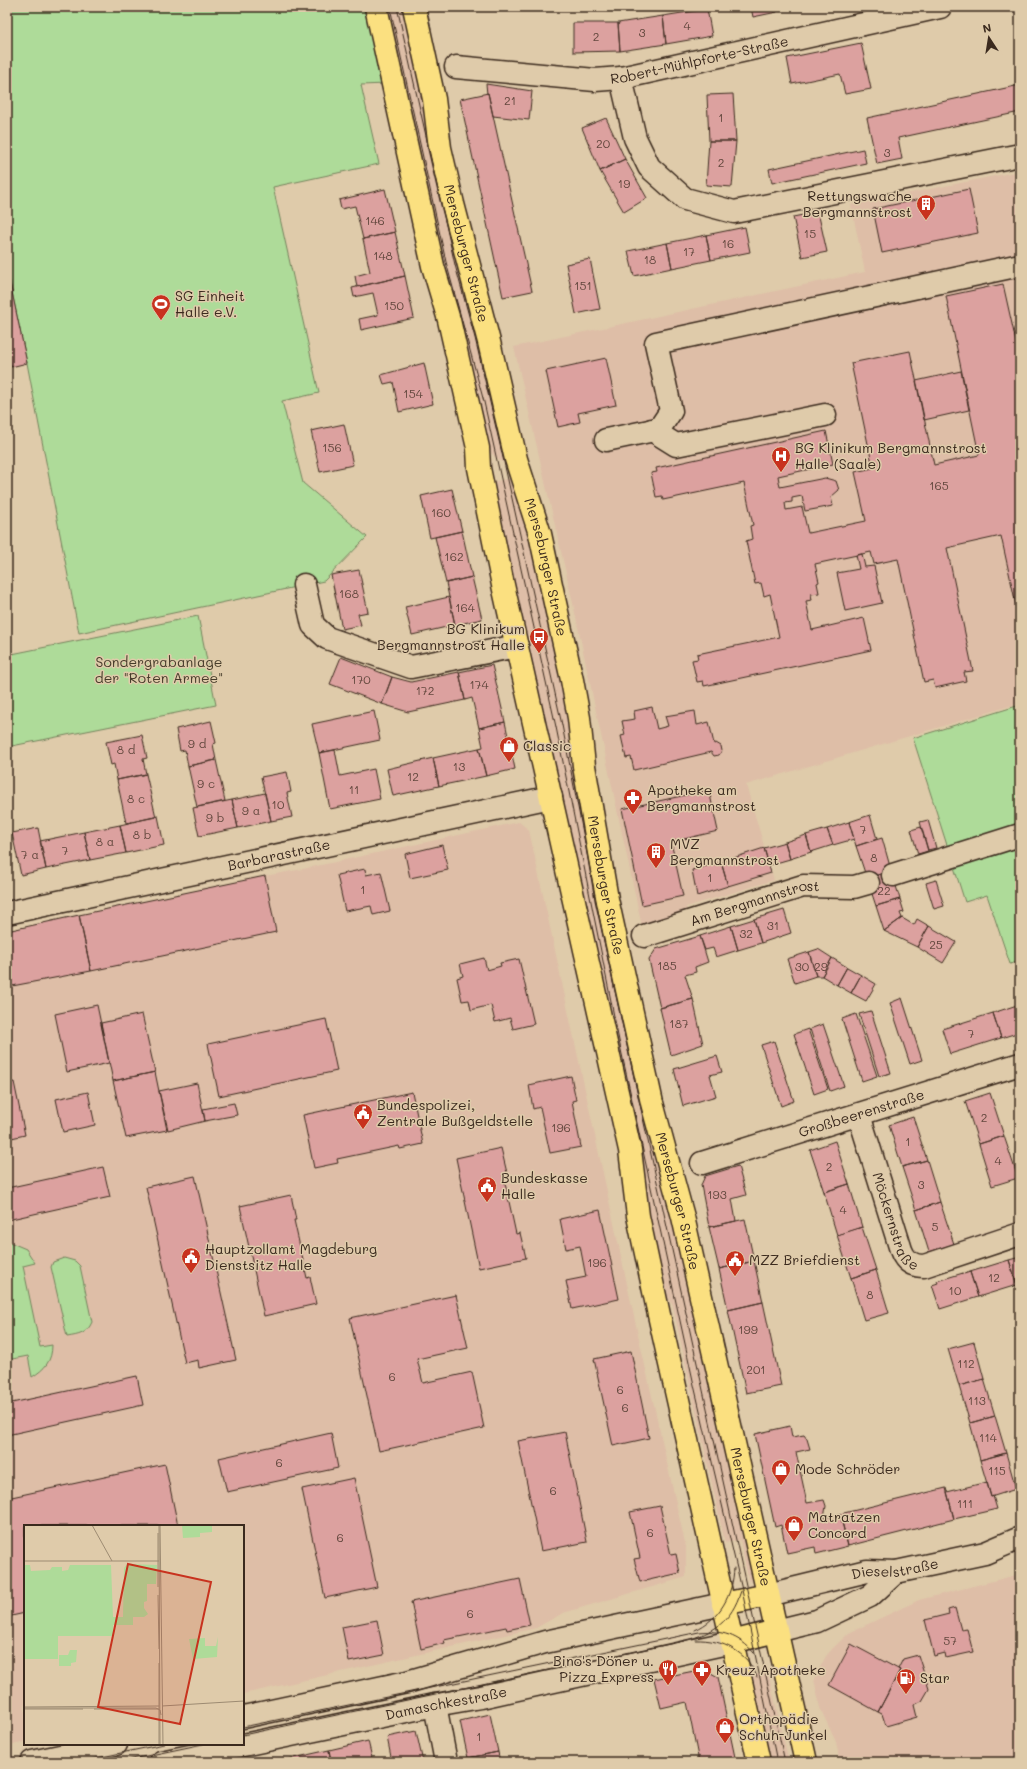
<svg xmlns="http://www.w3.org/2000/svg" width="1027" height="1769" viewBox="0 0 1027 1769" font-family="Mali,sans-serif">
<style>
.built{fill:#debea7}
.green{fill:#aedb99;stroke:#74825c}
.building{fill:#dca19f;stroke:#3b2a1e}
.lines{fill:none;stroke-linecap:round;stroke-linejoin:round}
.minor-casing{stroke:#3b2a1e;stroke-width:25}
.major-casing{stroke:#3b2a1e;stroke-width:25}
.minor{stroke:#dfcbaa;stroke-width:22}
.major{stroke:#fbe080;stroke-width:22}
.tram{stroke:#3b2a1e;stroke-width:1}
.labels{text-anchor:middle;stroke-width:3;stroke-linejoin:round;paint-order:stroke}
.number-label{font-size:12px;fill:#63483e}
.street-label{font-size:14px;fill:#3b2a1e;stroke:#dfcbaa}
.poi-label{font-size:14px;fill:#3b2a1e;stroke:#dfcbaa;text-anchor:start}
.park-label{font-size:14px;fill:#463c2a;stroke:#dfcbaa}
.inset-road{fill:none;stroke:#9d8b72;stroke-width:1}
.view{fill:#c8321e;fill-opacity:0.15;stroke:#c8321e;stroke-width:2}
.inset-edge{fill:none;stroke:#3b2a1e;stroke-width:2}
</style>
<rect width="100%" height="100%" fill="#dfcbaa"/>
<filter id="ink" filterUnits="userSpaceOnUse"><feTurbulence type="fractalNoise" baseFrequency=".025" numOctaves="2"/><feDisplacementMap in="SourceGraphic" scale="8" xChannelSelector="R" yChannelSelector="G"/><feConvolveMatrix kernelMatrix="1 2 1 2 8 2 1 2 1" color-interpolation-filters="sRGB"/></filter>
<g filter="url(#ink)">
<path class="built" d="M385 7H401L506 463 500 461 491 453 470 364 440 254Z
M1020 171V703L746 785 774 880 686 907 690 921 644 936 572 599 514 347 865 272 851 205Z
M511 478 530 525 663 1177 754 1567 753 1576 749 1582 740 1540 725 1543 673 1306 668 1298 656 1255 570 840 492 482Z
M519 822 529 830 635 1321 686 1547V1577L563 1613 536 1628 243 1694V1526H25V1742L7 1746V931L265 876 303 869Z
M1020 1574V1762H840L836 1742 820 1708 814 1679 826 1656 834 1647 849 1633 919 1600Z
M768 1672 789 1762H767L751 1676Z"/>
<path class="green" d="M7 7H368L386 84 361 85 379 164 273 187 319 393 282 401 303 483 367 537 324 581 79 633 27 363 9 278H7Z
M198 616 216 705 7 747V655Z
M1020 705V961L1010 964 987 895 965 902 913 738Z
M7 1241 26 1249 35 1263 23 1266 40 1347 52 1345C52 1361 45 1369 32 1377L28 1356 7 1360Z
M64 1258 75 1261 80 1266 92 1322C87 1334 79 1335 67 1337L51 1267 53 1262Z"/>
<path class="building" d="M751 7H776L777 12 753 17Z
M707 9 712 36 666 44 663 16Z
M663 16 666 44 620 51 618 23Z
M573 23H618L620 51 573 52Z
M861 43 871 89 845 94 840 74 792 84 787 58Z
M486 84 532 91 529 120 493 116 488 93 487 94Z
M1020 85V112L898 138 902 159 877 164 867 118Z
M488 93 532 291 503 297 460 99Z
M733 94 736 141H709L707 95Z
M606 118 625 159 600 171 582 128Z
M709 141H736L732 187 706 185Z
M863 149 866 163 772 183 769 169Z
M625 159 647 198 624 212 600 171Z
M385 189 395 232 363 239 355 206 341 209 339 200Z
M969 189 978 233 882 253 873 209Z
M818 212 827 252 802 257 793 217Z
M745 227 750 252 711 260 706 235Z
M395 232 405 276 357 287 355 276 370 272 363 239Z
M706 235 711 260 672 268 667 243Z
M667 243 672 268 634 276 628 251Z
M590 259 600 309 576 314 566 264Z
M405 276 414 318 361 330 359 319 378 315 373 293 354 297 352 288Z
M7 278H9L27 363 11 367 7 348Z
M1003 284 1020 360V623L1001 536 947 548 973 671 964 672 966 681 935 688 933 680 924 682 898 559 874 564 871 552 815 564 819 582 817 583 819 593 811 594 812 600 806 601 812 630 864 618 871 650 704 686 703 681 697 682 692 660 698 659 697 654 779 637 770 594 764 596 761 583 755 584 746 541 752 539 750 526 753 525 744 483 663 500 662 496 656 497 651 473 657 472 656 468 826 431 833 464 778 476 780 487 825 478 836 481 839 490 831 497 833 506 805 511 802 496 792 498V502L785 503 786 510 802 507 808 533 866 521 855 472 873 468 851 363 910 351 934 465 979 455 946 296Z
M606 358 616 405 578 413 580 422 558 427 546 371Z
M424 363 433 404 399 412 393 382 384 384 381 375Z
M961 371 969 410 924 420 916 381Z
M344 424 353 465 320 472 311 431Z
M452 489 462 531 430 538 421 496Z
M462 531 472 577 446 583 435 537Z
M862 554 865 567 874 566 882 603 845 611 837 573 859 569 856 555Z
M359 570 368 612 358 614 361 625 342 629 331 575Z
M472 577 482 619 455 625 446 583Z
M449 597 455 625 412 635 405 607Z
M341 657 392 677 382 704 330 684Z
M492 665 505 722 479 728 472 698 465 700 459 672Z
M459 672 465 700 408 712 382 704 392 677 411 682Z
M652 707 657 729 668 726 665 716 695 711 697 725 709 722 714 744 716 743 721 746 722 751 719 755 714 756 711 752 634 770 631 757 626 758 621 736 625 735 622 721 635 719 634 711Z
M374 711 380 740 319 753 312 724Z
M211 721 216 743 213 744 216 760 188 766 185 750 180 751 176 729Z
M505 722 515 769 486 776 479 748 483 747 479 728Z
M142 735 147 758 143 759 146 774 117 780 114 764 111 765 106 742Z
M479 748 486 776 439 786 433 758Z
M335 750 340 776 374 769 380 799 330 809 319 753Z
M433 758 439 786 393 796 387 769Z
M216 760 225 801 197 807 188 766Z
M287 772 291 792 287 793 292 817 271 821 261 777Z
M146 774 156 817 126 823 117 780Z
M709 790 718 831 671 842 683 896 642 905 622 809Z
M265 793 271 821 238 828 232 800Z
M232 800 238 828 199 836 193 808Z
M870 815 877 839 856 846 849 822Z
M158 816 164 845 126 853 120 825Z
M928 820 936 848 928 850 920 822Z
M849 822 854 839 833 845 827 829Z
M120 825 126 853 90 860 84 832Z
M921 827 928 851 918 854 911 830Z
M38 828 46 869 21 875 12 833Z
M827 829 833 845 811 852 806 835Z
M84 832 90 860 46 869 40 841Z
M806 835 811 852 790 859 785 842Z
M882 838 891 870 867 879 856 846Z
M785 842 790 859 769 865 764 848Z
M442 845 448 870 410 878 405 854Z
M764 848 771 873 728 886 721 862Z
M721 862 728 886 697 896 692 870Z
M365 869 366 875 381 872 390 911 373 915 371 906 345 911 337 875Z
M891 870 900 899 876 906 867 879Z
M265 876 276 932 91 971 79 915Z
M936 880 944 906 934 909 926 883Z
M900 899 904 912 900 913 902 918 884 931 876 906Z
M784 910 791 933 761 943 754 919Z
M79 915 91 971 7 987V931Z
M902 918 914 925 917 919 929 926 917 947 884 931Z
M754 919 761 943 738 950 731 926Z
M731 926 738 950 716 957 713 948 705 950 700 936Z
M929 926 956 942 943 963 917 947Z
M700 936 708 962 695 967 696 972 685 975 693 999 660 1008 649 960 656 949Z
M818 949 832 958 822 976H816L809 952Z
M809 952 816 976 795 983 787 959Z
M484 958 487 970 501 966 500 963 519 959 534 1024 513 1029 510 1018 495 1022 491 1005 471 1010 469 1000 462 1001 457 978 463 976 460 964Z
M832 958 847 967 837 985 822 976Z
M847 967 861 975 851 993 837 985Z
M861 975 876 984 866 1001 851 993Z
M902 998 922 1060 910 1064 890 1003Z
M693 999 703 1044 671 1055 660 1008Z
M1020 1004V1032L1001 1038 993 1013Z
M97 1005 109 1063 67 1072 55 1014Z
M871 1011 891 1073 879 1076 859 1014Z
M993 1013 1001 1038 950 1054 942 1029Z
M142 1014 155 1072 113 1081 101 1023Z
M856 1014 877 1076 862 1081 842 1019Z
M326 1019 337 1071 219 1096 208 1044Z
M823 1024 844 1086 830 1091 810 1029Z
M808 1029 828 1089 814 1094 794 1034Z
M774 1041 794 1101 781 1106 761 1045Z
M717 1056 722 1072 710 1075 716 1096 683 1106 674 1069Z
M155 1072 167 1130 126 1138 113 1081Z
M571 1076 576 1100 572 1101 581 1147 550 1153 540 1107 533 1109 529 1085Z
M14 1082 25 1135 7 1139V1083Z
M197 1083 205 1121 168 1130 159 1091Z
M88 1092 95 1125 63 1132 56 1099Z
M412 1092 423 1144 400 1149 399 1146 337 1159 338 1163 314 1168 303 1115Z
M990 1093 1004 1136 979 1144 965 1101Z
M234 1103 237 1115 205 1121 203 1109Z
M913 1117 927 1160 902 1167 889 1125Z
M1004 1136 1018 1178 992 1186 979 1144Z
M835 1141 849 1184 824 1192 810 1150Z
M501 1148 507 1173 503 1174 516 1234 520 1233 526 1258 479 1268 456 1158Z
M927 1160 940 1202 916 1210 902 1167Z
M738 1166 746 1195 732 1199 736 1221 709 1227 701 1185 705 1176Z
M103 1167 110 1197 7 1220V1188Z
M195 1176 236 1360 199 1368 198 1360 185 1363 146 1187Z
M849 1184 862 1227 837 1235 824 1192Z
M291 1195 296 1220H294L307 1278 310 1277 316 1304 264 1316 240 1206Z
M940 1202 954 1244 929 1252 916 1210Z
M600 1210 619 1299 572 1309 566 1281 586 1277 580 1246 566 1249 560 1219Z
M745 1219 754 1261 719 1269 709 1227Z
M862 1227 876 1270 851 1278 837 1235Z
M1020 1257V1284L1017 1285 1009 1260Z
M1009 1260 1017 1285 978 1297 970 1272Z
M754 1261 763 1302 728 1310 719 1269Z
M876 1270 889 1313 864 1320 851 1278Z
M970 1272 978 1297 940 1309 932 1285 938 1283 937 1281 963 1273 964 1274Z
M456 1295 468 1348 417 1359 423 1383 472 1372 484 1428 379 1451 350 1318Z
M763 1302 781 1386 746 1393 728 1310Z
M974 1342 984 1379 959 1386 948 1349Z
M631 1351 649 1438 613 1446 594 1359Z
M137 1376 143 1405 7 1435V1404Z
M984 1379 995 1416 970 1423 959 1386Z
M995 1416 1006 1453 980 1460 970 1423Z
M790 1426 792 1437 804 1435 807 1439 810 1449 796 1452 807 1503 824 1500 826 1506 824 1518 840 1514 848 1546 816 1554 815 1547 787 1553 781 1525 775 1527 755 1434Z
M565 1432 587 1542 541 1551 518 1441Z
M331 1433 338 1468 227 1492 219 1458Z
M1006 1453 1016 1489 991 1497 980 1460Z
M165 1464 178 1526H25V1613L7 1617V1498Z
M354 1478 377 1587 325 1598 302 1489Z
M987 1482 991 1497 993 1496 997 1509 954 1519 947 1492Z
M946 1488 954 1519 848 1546 840 1514Z
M660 1506 671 1555 676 1554 680 1573 640 1582 634 1559 640 1558 630 1512Z
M520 1579 530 1625 507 1630 506 1627 444 1640 445 1643 421 1649 411 1602Z
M955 1608 961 1630 967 1629 973 1652 946 1658 945 1653 934 1656 925 1620 949 1614 948 1610Z
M377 1620 384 1655 349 1662 342 1627Z
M851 1644 900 1670 878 1712 829 1685Z
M918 1655 929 1689 922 1701 914 1705 917 1717 886 1726 882 1714 878 1712 900 1670 898 1669 903 1659Z
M704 1669 718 1677 736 1762H699L687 1702 661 1708 654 1679Z
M490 1714 498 1752 468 1758 460 1721Z
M416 1731 423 1762H392L387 1737Z
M368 1741 373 1762H331L329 1750Z
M329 1750 331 1762H290L289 1759Z
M498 1752 500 1762H469L468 1758Z"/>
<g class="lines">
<defs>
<g id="minor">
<path id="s1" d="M456 67 595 80 621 78 940 7"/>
<path d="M621 78 635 138 649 167 685 199 734 212 1020 155"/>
<path d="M652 430 676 445 825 415"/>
<path d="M606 440 659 429 671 411 656 343 1020 265"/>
<path d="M304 585 313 625 327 638 411 667 517 646"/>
<path d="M893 875 1020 835"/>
<path id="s2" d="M7 913 551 797"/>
<path id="s3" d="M644 936 803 886 854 887 868 883"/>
<path id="s4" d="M859 1115 901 1250C905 1261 912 1266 924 1266L1020 1234"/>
<path id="s5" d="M702 1163 1020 1064"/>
<path id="s6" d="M768 1595 867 1571 896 1572 985 1553 1020 1538"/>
<path d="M776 1631 817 1621 870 1596 896 1572"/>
<path d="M435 1705 446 1762"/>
<path d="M243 1717 407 1682 545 1642 723 1604"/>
<path d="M32 1762 116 1744"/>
<path id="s7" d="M161 1762 435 1705 481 1697 732 1642"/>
</g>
<g id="major">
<path d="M376 7 433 266 449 320 478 448 479 468 503 585 630 1150 638 1216 659 1315 759 1762"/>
<path id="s8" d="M414 7 434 99 440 148 453 204 489 342 516 459 540 534 555 603 572 680 579 718 584 766 607 899 652 1103 683 1217 806 1762"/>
<path d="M723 1604 768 1595"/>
<path d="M732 1642 776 1631"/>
</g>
</defs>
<use href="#minor" class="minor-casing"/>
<use href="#major" class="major-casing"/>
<use href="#minor" class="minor"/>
<use href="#major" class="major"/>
<path class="tram" d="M390 7 446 262 484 402 556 727 618 1036 694 1385 742 1590 777 1762
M397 7 455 265 475 338 504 462 562 725 605 946 785 1762
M695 1630C720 1619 733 1595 734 1568
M696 1640C722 1639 748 1652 757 1677
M243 1727 699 1632C721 1630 739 1635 754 1653
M243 1735 684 1641C715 1632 731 1622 741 1591
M78 1762 164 1744
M118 1762 203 1744"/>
</g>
</g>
<defs>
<symbol id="building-pin" viewBox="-11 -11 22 30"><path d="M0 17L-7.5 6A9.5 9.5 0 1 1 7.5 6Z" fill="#c8321e" stroke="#dfcbaa"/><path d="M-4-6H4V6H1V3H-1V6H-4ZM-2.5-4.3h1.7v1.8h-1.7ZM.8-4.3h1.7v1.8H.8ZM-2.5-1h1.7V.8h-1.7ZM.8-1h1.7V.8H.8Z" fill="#fff"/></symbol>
<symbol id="stadium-pin" viewBox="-11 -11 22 30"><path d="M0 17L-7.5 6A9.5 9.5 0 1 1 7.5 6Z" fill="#c8321e" stroke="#dfcbaa"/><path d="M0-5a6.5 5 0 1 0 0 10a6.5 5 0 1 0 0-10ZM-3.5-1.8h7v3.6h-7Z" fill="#fff"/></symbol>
<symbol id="hospital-pin" viewBox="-11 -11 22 30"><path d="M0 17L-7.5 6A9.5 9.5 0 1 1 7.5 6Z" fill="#c8321e" stroke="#dfcbaa"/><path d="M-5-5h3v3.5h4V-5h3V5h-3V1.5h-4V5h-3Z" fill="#fff"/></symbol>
<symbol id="bus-pin" viewBox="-11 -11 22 30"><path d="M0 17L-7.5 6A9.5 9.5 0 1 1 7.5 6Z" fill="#c8321e" stroke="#dfcbaa"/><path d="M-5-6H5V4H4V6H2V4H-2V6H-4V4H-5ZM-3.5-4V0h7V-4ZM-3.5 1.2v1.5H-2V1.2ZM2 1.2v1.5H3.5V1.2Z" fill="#fff"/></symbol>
<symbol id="shop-pin" viewBox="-11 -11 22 30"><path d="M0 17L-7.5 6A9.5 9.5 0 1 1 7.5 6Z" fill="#c8321e" stroke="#dfcbaa"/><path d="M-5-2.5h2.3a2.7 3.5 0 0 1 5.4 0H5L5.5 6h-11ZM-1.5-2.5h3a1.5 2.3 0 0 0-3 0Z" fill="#fff"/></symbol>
<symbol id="pharmacy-pin" viewBox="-11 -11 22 30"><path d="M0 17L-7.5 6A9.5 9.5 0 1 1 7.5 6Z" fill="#c8321e" stroke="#dfcbaa"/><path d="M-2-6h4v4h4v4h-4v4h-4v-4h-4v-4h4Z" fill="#fff"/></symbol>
<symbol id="civic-pin" viewBox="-11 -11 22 30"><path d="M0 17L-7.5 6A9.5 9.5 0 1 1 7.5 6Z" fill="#c8321e" stroke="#dfcbaa"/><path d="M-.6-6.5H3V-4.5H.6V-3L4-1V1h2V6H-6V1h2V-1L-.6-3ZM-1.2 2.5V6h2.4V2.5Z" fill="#fff"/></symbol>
<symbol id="restaurant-pin" viewBox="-11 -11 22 30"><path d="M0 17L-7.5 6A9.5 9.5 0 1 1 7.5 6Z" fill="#c8321e" stroke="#dfcbaa"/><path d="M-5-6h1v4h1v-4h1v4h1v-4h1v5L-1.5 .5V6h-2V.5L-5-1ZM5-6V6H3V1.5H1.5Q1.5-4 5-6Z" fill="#fff"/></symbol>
<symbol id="fuel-pin" viewBox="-11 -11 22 30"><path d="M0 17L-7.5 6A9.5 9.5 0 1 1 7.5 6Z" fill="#c8321e" stroke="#dfcbaa"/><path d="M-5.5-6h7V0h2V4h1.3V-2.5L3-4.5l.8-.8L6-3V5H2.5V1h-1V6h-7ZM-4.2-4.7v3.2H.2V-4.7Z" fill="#fff"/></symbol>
</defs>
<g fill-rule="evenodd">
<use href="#building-pin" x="915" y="193" width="22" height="30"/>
<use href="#stadium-pin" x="150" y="293" width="22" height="30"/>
<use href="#hospital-pin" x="770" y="445" width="22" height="30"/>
<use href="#bus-pin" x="528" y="626" width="22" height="30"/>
<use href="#shop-pin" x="498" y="735" width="22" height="30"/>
<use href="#pharmacy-pin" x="622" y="787" width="22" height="30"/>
<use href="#building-pin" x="645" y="841" width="22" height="30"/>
<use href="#civic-pin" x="352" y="1102" width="22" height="30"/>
<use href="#civic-pin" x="476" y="1175" width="22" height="30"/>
<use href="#civic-pin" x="180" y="1246" width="22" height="30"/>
<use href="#civic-pin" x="724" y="1249" width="22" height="30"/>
<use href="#shop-pin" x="770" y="1458" width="22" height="30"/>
<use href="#shop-pin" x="783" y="1514" width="22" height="30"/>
<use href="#restaurant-pin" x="657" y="1658" width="22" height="30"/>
<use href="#pharmacy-pin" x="691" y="1659" width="22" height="30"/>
<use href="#fuel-pin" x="895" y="1667" width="22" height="30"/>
<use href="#shop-pin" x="714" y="1716" width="22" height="30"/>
</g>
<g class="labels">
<g class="number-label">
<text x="687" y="30">4</text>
<text x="642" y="37">3</text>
<text x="596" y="41">2</text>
<text x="510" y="105">21</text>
<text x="721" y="122">1</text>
<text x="603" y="148">20</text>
<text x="887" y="157">3</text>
<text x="721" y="167">2</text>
<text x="624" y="188">19</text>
<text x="375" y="225">146</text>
<text x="810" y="238">15</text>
<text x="728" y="248">16</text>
<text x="689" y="256">17</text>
<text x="383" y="260">148</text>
<text x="650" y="264">18</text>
<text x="583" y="290">151</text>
<text x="394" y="310">150</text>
<text x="413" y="398">154</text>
<text x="332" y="452">156</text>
<text x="939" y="490">165</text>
<text x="441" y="517">160</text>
<text x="454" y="561">162</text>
<text x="349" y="598">168</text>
<text x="465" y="612">164</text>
<text x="361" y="684">170</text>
<text x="479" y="689">174</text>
<text x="425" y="695">172</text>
<text x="197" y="748">9 d</text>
<text x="126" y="754">8 d</text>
<text x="459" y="771">13</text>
<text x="413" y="781">12</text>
<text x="206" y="788">9 c</text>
<text x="354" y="794">11</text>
<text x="136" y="803">8 c</text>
<text x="278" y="809">10</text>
<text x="251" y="815">9 a</text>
<text x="215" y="822">9 b</text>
<text x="863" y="834">7</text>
<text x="142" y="839">8 b</text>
<text x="105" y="846">8 a</text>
<text x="65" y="855">7</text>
<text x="30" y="859">7 a</text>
<text x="874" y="862">8</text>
<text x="710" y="882">1</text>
<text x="363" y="894">1</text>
<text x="884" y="895">22</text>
<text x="773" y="930">31</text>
<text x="746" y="938">32</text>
<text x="936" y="949">25</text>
<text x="667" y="970">185</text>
<text x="802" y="971">30</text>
<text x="821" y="971">29</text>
<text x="679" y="1028">187</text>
<text x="971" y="1038">7</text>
<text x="984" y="1122">2</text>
<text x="561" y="1132">196</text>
<text x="908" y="1146">1</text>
<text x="998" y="1165">4</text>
<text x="829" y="1171">2</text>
<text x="921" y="1189">3</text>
<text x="717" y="1199">193</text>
<text x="843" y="1214">4</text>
<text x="935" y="1231">5</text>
<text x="597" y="1267">196</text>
<text x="994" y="1282">12</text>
<text x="955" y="1295">10</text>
<text x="870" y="1299">8</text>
<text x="748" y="1334">199</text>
<text x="966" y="1368">112</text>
<text x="756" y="1374">201</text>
<text x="392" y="1381">6</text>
<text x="620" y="1394">6</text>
<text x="977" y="1405">113</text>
<text x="625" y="1412">6</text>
<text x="988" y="1442">114</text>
<text x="279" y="1467">6</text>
<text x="997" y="1475">115</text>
<text x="553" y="1495">6</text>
<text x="965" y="1508">111</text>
<text x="650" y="1537">6</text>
<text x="340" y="1542">6</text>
<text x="470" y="1618">6</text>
<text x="950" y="1645">57</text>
<text x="479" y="1741">1</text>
</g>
<g class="street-label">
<text dy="5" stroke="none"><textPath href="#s1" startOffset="246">Robert-Mühlpforte-Straße</textPath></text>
<text dy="5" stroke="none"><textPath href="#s8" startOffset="252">Merseburger Straße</textPath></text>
<text dy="5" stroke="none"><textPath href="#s8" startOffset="576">Merseburger Straße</textPath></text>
<text dy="5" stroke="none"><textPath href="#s2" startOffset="278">Barbarastraße</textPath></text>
<text dy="5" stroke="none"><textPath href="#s8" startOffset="900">Merseburger Straße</textPath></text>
<text dy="5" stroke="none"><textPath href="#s3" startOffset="116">Am Bergmannstrost</textPath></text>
<text dy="5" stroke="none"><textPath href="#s5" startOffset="167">Großbeerenstraße</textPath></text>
<text dy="5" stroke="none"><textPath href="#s8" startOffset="1224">Merseburger Straße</textPath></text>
<text dy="5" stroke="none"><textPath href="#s4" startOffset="113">Möckernstraße</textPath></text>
<text dy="5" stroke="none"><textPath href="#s8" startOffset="1548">Merseburger Straße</textPath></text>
<text dy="5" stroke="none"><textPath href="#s6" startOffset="130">Dieselstraße</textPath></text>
<text dy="5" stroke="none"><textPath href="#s7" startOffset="291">Damaschkestraße</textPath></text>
</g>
<g class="poi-label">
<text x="912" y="201" text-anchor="end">Rettungswache<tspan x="912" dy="16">Bergmannstrost</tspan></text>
<text x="175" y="301">SG Einheit<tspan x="175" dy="16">Halle e.V.</tspan></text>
<text x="795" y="453">BG Klinikum Bergmannstrost<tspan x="795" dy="16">Halle (Saale)</tspan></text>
<text x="525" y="634" text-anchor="end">BG Klinikum<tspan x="525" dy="16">Bergmannstrost Halle</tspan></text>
<text x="523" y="751">Classic</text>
<text x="647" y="795">Apotheke am<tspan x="647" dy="16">Bergmannstrost</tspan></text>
<text x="670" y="849">MVZ<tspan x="670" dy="16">Bergmannstrost</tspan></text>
<text x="377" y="1110">Bundespolizei,<tspan x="377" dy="16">Zentrale Bußgeldstelle</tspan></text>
<text x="501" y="1183">Bundeskasse<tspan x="501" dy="16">Halle</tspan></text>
<text x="205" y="1254">Hauptzollamt Magdeburg<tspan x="205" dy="16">Dienstsitz Halle</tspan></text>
<text x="749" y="1265">MZZ Briefdienst</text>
<text x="795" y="1474">Mode Schröder</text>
<text x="808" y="1522">Matratzen<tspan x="808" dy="16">Concord</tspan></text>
<text x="654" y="1666" text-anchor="end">Bino's Döner u.<tspan x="654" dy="16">Pizza Express</tspan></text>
<text x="716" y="1675">Kreuz Apotheke</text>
<text x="920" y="1683">Star</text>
<text x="739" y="1724">Orthopädie<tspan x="739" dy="16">Schuh-Junkel</tspan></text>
</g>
<g class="park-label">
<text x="159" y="667">Sondergrabanlage<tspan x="159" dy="16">der "Roten Armee"</tspan></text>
</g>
</g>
<g transform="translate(24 1525)">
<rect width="220" height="220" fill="#dfcbaa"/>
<path d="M158 0H188V7L176 8V12L159 13ZM103 39 133 40 132 59H123V76L120 77V83L124 89 120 92H102H109V100H89V111H34V134H0V40H6L7 46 26 45 28 42H38V46L44 45 46 40H87L89 92H99L100 43ZM194 112 193 132 169 134 165 114 181 113V121H192ZM46 125H53L52 137 47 138V141H35V130H44Z" fill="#aedb99"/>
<path class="inset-road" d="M68 0 88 36M135 0 136 220M136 0 139 220M134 8V62M0 36H135M134 70 135 124M135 138V220M138 181 220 176M0 182 135 181M0 183H132L136 185 137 190M0 184H59M70 184H135"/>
<path class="view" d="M104 39 187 57 156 199 74 182Z"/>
<rect width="220" height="220" class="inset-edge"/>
</g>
<rect width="1027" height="1769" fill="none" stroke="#dfcbaa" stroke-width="24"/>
<rect x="12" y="12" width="1003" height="1745" fill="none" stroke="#3b2a1e" stroke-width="1.5" filter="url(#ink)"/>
<g transform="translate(989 38) rotate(348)" stroke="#dfcbaa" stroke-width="3" paint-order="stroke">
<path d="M0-3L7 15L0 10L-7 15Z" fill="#3b2a1e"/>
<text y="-6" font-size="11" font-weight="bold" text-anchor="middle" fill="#3b2a1e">N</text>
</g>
</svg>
